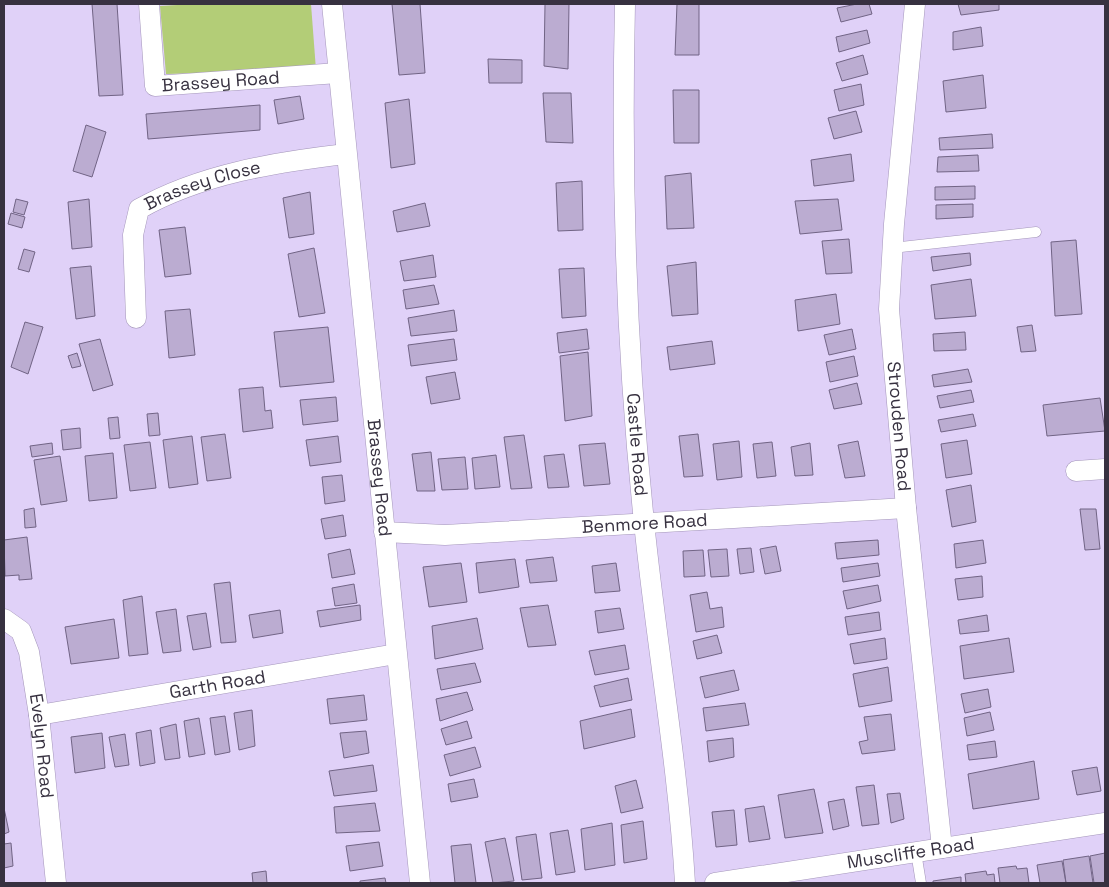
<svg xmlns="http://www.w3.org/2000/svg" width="1109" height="887" viewBox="0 0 1109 887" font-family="'Space Grotesk',sans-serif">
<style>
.green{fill:#b3cd77}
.building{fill:#bbacd1;stroke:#716485}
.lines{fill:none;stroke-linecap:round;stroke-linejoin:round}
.service-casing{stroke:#a496ba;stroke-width:11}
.minor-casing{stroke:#a496ba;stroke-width:21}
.service{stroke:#fff;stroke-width:10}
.minor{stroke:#fff;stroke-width:20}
.labels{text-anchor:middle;stroke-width:4;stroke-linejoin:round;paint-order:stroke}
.street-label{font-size:18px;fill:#373140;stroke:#fbfafd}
</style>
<rect width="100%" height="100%" fill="#e0d1f8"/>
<path class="green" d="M194 4H311L316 70 166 74 160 6Z"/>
<path class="building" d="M92 4H117L123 95 99 96Z
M392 4H420L425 73 399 75Z
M545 4H569L568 69 544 66Z
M677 4H699V55H675Z
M857 4H869L872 14 841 22 837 8Z
M958 4H999V10L961 15Z
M981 27 983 46 953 50V32Z
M867 30 870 43 839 52 836 37Z
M863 55 868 74 842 81 836 63Z
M488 59 522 60V83H489Z
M983 75 986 108 946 112 943 81Z
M861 84 864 105 839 111 834 90Z
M673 90H699V143H674Z
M543 93H571L573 143 546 142Z
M300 96 304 119 278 124 274 100Z
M409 99 415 164 391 168 385 103Z
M260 105V130L148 139 146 114Z
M856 111 862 132 834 139 828 118Z
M86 125 106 132 92 177 73 171Z
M992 134 993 148 940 150 939 138Z
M851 154 854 181 814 186 811 160Z
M978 155 979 171 937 172 938 157Z
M691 173 694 228 667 229 665 176Z
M582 181 583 230 558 231 556 183Z
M975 186V199L935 200V187Z
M310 192 314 234 289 238 283 198Z
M16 199 28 202 24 215 13 212Z
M89 199 92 247 72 249 68 202Z
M838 199 842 230 800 234 795 201Z
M425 203 430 226 397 232 393 211Z
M973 204V217L936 219V205Z
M11 213 25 217 22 228 8 224Z
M185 227 191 274 165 277 159 230Z
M849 239 852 273 826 274 822 241Z
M1076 240 1082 314 1055 316 1051 242Z
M314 248 325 313 299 317 288 254Z
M24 249 35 252 29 272 18 269Z
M970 253 971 265 933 271 931 257Z
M433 255 436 277 404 281 400 261Z
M696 262 698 314 672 316 667 266Z
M91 266 95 316 76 319 70 268Z
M584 268 586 316 562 318 559 269Z
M971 279 976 316 935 319 931 285Z
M434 285 439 304 406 309 403 290Z
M836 294 840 324 798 331 795 300Z
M190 309 195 355 169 358 165 311Z
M454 310 457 331 411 336 408 318Z
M25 322 43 327 28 374 11 367Z
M1032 325 1036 351 1021 352 1017 327Z
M328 327 334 382 280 387 274 332Z
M587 329 589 349 559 353 557 333Z
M852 329 856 349 829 355 824 335Z
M965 332 966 350 934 351 933 334Z
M100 339 113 385 93 391 79 344Z
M454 339 457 360 411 366 408 345Z
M712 341 715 364 670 370 667 347Z
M588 352 592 416 565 421 560 356Z
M77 353 81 366 72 368 68 356Z
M854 356 858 376 830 382 826 362Z
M968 369 972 382 934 387 932 375Z
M455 372 460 399 431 404 426 377Z
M857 383 862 404 834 409 829 390Z
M263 387 265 411 271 410 273 428 243 432 239 389Z
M971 390 974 402 940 408 937 396Z
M336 397 338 421 303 425 300 400Z
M1100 398 1105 431 1047 436 1043 405Z
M158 413 160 435 149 436 147 414Z
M973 414 976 426 941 432 938 420Z
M118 417 120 438 110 439 108 418Z
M80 428 81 448 63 450 61 430Z
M225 434 231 478 207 481 201 437Z
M698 434 703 476 684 477 679 436Z
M524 435 532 488 511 489 504 437Z
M192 436 198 484 169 488 163 440Z
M338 436 341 462 310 466 306 440Z
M967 440 972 474 946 478 941 444Z
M739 441 742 477 717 480 713 444Z
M858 441 865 476 845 478 838 445Z
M150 442 156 488 130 491 124 445Z
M772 442 776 476 757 478 753 444Z
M52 443 53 454 32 457 30 446Z
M605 443 610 484 584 486 579 445Z
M810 443 813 475 795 476 791 447Z
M431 452 435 491H417L412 454Z
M113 453 117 498 89 501 85 456Z
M564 454 569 487 548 488 544 456Z
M496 455 500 487 475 489 472 458Z
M60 456 67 501 41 505 34 460Z
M465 457 468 489 442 490 438 459Z
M342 475 345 501 325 504 322 477Z
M971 485 976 522 952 527 946 490Z
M34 508 36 527 25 528 24 510Z
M1080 509H1096L1100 549 1085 550Z
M343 515 346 536 325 539 321 519Z
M27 537 32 579 19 580V575L5 576 4 540Z
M878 540 879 555 837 559 835 543Z
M983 540 986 563 956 568 954 544Z
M776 546 781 571 765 574 760 549Z
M751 548 754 572 740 574 737 549Z
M350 549 355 574 332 578 328 554Z
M727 549 729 576 711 577 708 550Z
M703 550 705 576 684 577 683 551Z
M553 557 557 581 530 583 526 560Z
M515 559 519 587 479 593 476 563Z
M461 563 467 602 429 607 423 567Z
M616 563 620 591 595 593 592 566Z
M878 563 880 576 843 582 841 568Z
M982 576 983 597 958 600 955 579Z
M230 582 236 642 221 643 214 584Z
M354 584 357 603 335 606 332 588Z
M878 585 881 601 847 609 843 591Z
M707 592 710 609 722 607 724 627 696 632 690 595Z
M142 596 148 654 129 656 123 600Z
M360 605 361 620 320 627 317 611Z
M548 605 556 645 528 647 520 608Z
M620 608 624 629 598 633 595 611Z
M176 609 181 651 163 653 156 612Z
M280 610 283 633 253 638 249 615Z
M879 612 881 630 848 635 845 617Z
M206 613 211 647 193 650 187 616Z
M987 615 989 631 960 634 958 620Z
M477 618 483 649 435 659 432 626Z
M114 619 119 658 71 664 65 627Z
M717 635 722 653 697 659 693 641Z
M885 638 887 659 854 664 850 644Z
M1009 638 1014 672 964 679 960 646Z
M625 645 629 669 595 675 589 651Z
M475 663 481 682 441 690 437 669Z
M888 667 892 701 859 707 853 674Z
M734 670 739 690 705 698 700 677Z
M628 678 632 700 600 707 594 686Z
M988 689 991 707 965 713 961 694Z
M467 692 473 710 440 721 436 699Z
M364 695 367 720 330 724 327 699Z
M745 703 749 725 706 731 703 708Z
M631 709 635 737 584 749 580 721Z
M252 710 255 746 239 750 234 713Z
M990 712 994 730 967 736 964 718Z
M891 714 895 750 862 754 859 742 868 740 864 717Z
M225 716 230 752 215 755 210 718Z
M199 718 205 754 189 757 184 721Z
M467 721 472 738 446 745 441 729Z
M176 724 180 758 165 760 160 728Z
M151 730 155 763 140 766 136 733Z
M366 731 369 753 344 758 340 733Z
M102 733 105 768 75 773 71 737Z
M125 734 129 765 115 767 109 737Z
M733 738 734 757 709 762 707 741Z
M995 741 997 757 969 760 967 745Z
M475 747 481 767 450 776 444 755Z
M1034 761 1039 799 973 809 968 774Z
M373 765 377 791 334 796 329 771Z
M1097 767 1101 791 1077 795 1072 771Z
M474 779 478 797 451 802 448 784Z
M636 780 643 808 621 813 615 786Z
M874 785 879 824 862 826 856 787Z
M814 789 823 833 785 838 778 795Z
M900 793 904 819 891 823 887 794Z
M844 799 849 826 833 830 828 802Z
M375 803 380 831 336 833 334 807Z
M764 806 770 839 749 842 745 809Z
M4 808 9 832 4 834Z
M734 810 737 845 716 847 712 812Z
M643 821 647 859 624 863 621 825Z
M612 823 615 865 585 870 581 829Z
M568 830 575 872 556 875 550 833Z
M536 834 542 878 522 880 516 837Z
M505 838 514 881 493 883 485 842Z
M379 842 383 866 350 871 346 846Z
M11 843 13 866 4 868V844Z
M471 844 476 883H455L451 846Z
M1105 853V883H1094L1090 856Z
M1089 856 1093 883H1066L1063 860Z
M1062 861 1066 883H1040L1037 865Z
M1016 866 1017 869 1027 868 1029 883H1000L998 868Z
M266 871 267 883H253L252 873Z
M986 871 987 875 994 874 995 883H966L965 874Z
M961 877V883H933V881Z
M385 878 386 883H360V881Z"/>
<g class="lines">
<defs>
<path id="service" d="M892 248 1036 232
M916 852 921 883"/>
<g id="minor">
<path id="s1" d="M149 4 155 86 338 73"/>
<path id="s2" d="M332 4 420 883"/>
<path id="s3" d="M625 4C621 176 626 350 644 522 656 643 678 762 685 883"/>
<path id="s4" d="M915 4 894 224 889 309 906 508 942 848"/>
<path id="s5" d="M136 318 133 235 139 209C201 174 276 162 346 154"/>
<path d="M1076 471 1105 469"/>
<path id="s6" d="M384 532 445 535 906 508"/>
<path id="s7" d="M4 619 21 631 29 652 39 715 56 883"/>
<path id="s8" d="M39 715 396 654"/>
<path id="s9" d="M715 883 1105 823"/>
</g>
</defs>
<use href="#service" class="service-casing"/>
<use href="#minor" class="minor-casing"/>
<use href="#service" class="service"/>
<use href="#minor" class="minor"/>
</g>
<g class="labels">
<g class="street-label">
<text dy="6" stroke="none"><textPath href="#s1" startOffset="148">Brassey Road</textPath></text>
<text dy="6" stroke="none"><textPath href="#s5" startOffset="178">Brassey Close</textPath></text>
<text dy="6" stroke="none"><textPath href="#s4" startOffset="424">Strouden Road</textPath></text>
<text dy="6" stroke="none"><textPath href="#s3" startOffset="441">Castle Road</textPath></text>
<text dy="6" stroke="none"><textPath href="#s2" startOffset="476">Brassey Road</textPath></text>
<text dy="6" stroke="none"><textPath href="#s6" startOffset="261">Benmore Road</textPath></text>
<text dy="6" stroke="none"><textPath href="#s8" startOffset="181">Garth Road</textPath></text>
<text dy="6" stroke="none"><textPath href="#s7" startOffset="138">Evelyn Road</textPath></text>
<text dy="6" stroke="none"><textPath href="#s9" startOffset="198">Muscliffe Road</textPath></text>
</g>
</g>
<rect width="1109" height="887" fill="none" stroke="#373140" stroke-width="10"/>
</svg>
